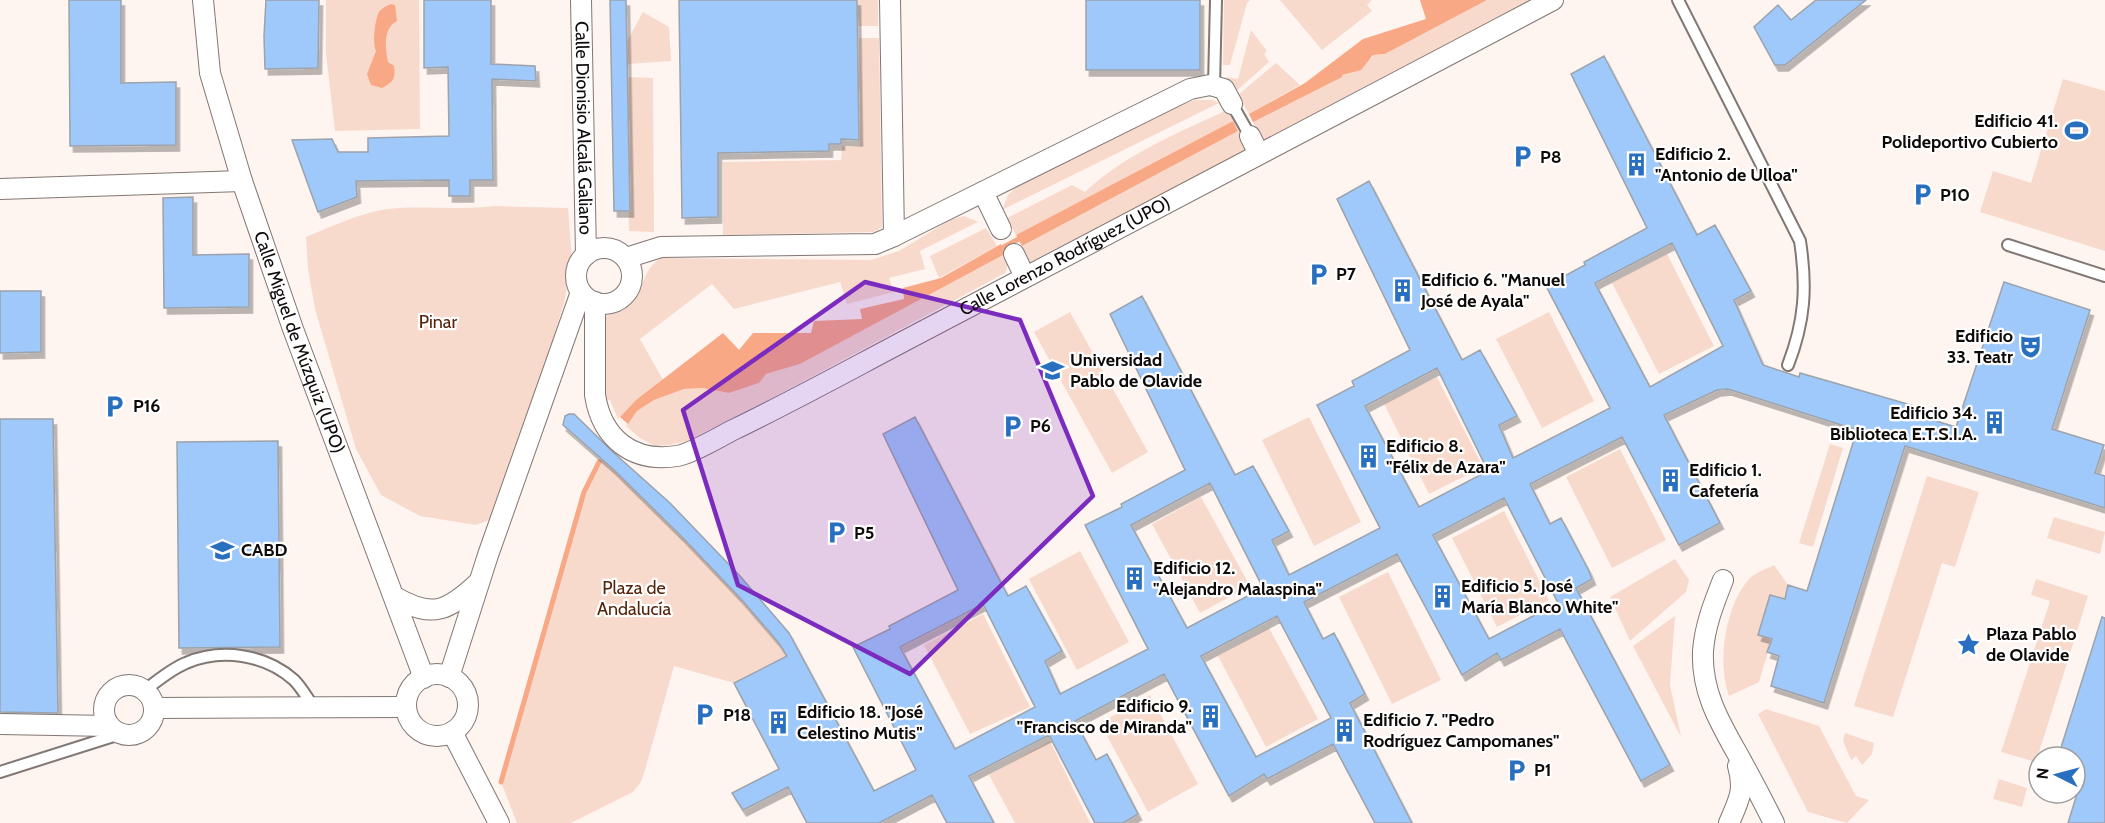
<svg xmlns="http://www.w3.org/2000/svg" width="2105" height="823" viewBox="0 0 2105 823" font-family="Cabin,sans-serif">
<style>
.green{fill:#f8dacd}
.water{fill:#f8a885}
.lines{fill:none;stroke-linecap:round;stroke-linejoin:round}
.stream{stroke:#f8a885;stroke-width:5}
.building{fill:#9fc8fb;stroke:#9ca3ab;stroke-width:1.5;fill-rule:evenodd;filter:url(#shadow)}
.lane-casing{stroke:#817773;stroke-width:14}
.street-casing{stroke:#817773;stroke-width:22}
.lane{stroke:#fff;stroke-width:10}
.street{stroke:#fff;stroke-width:20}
.marked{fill:#7b2cbf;fill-opacity:0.2;stroke:#7b2cbf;stroke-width:4.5;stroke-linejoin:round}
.labels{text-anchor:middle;stroke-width:4.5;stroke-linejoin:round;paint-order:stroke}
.poi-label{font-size:18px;font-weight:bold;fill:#0e0a09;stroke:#fff;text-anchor:start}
.street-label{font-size:18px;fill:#0e0a09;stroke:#fff}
.park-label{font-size:18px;fill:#542309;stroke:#fff}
</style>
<defs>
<filter id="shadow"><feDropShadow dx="3.5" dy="6" stdDeviation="0" flood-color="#0004"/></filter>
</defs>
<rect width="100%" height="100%" fill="#fef4f0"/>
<path class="green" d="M326 0H419L420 129 335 131 326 54Z
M858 0H878V26H858Z
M1224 0H1250L1247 3 1230 65H1223Z
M1280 0H1372L1367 5 1372 11 1322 50Z
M1487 0H1536L1263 141 1253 122 1341 77V75L1372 58 1373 55 1385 54Z
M643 12 669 27 671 61 627 64V41Z
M1251 30 1267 51 1264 54 1269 62 1234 93 1226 77 1238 79Z
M859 38H879L882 227 874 232 723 235V162L841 160 842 146H860Z
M1276 63 1300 85 1249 114 1238 95Z
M627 77 653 78 654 232 629 231Z
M2063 79 2105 91V251L1980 212 1993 171 2031 183Z
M1195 100H1212L1219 103 1002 210 1008 195 1023 180 1164 111Z
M1227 110 1233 121 1016 235 1007 218 1072 185 1085 192C1127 153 1176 134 1227 110Z
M1238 131C1242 138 1248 146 1244 153L1030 264 1022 246Z
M494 206 568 208 572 260 564 303 534 402 489 520 476 525 420 516 381 495 356 449 315 309 308 269 306 237C330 227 356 215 381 210 418 204 457 211 494 206Z
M964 216 978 222 920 251 925 269 889 278 894 292 847 304 840 282 734 309 712 284 640 339 663 380 636 400 618 419 610 400 602 401 603 317C612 313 623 311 630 305 646 290 640 271 661 258L871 260 899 251 950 220Z
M986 228 997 246 939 278 930 256Z
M1005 254 1008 264 1005 273 772 398 687 441 670 445 655 446 640 438 626 426 637 411 654 400 684 389 702 388 729 393 759 383 766 374 800 364Z
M1667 254 1714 346 1659 374 1612 283Z
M1070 312 1148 452 1112 473 1034 332Z
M1549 312 1594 401 1542 428 1496 339Z
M1437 377 1483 467 1429 494 1384 404Z
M1309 417 1361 522 1314 546 1262 440Z
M1830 444 1843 448 1813 547 1799 543Z
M1620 449 1666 540 1612 568 1566 477Z
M601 458C643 497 683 537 721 578 744 603 769 627 787 655L734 683 674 666 645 770 641 782 633 792 571 823H517L501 782 584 492Z
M1927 476 1979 492 1955 567 1942 563 1893 717 1854 706Z
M1201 497 1250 586 1200 613 1152 524Z
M1504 511 1549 600 1497 627 1452 538Z
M2054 517 2105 532 2100 554 2047 538Z
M1080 551 1129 642 1077 670 1029 579Z
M1675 559 1689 580 1686 592 1630 641 1610 597Z
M1774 565 1788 585 1785 599 1770 595 1758 635 1772 639 1759 682 1729 696C1717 663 1725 606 1749 579 1756 572 1766 569 1774 565Z
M1388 572 1441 680 1392 704 1339 597Z
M2036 579 2088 596 2036 762 2001 752 2050 601 2031 595Z
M983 614 1030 707 970 734 924 645Z
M1675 616 1670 685 1681 737 1633 646Z
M1269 628 1318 719 1266 747 1218 656Z
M1150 695 1198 784 1148 812 1100 723Z
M1766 709 1819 726 1856 796 1869 800 1847 823 1808 812 1758 714Z
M1845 733 1874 743 1872 754 1862 765 1856 756 1851 760 1843 741Z
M1050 741 1090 823H1015L989 775Z
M1999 779 2027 788 2022 807 1993 799Z"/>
<path class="water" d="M1420 0H1487L1385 54 1373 55 1361 70 1342 75V77L1253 122 1249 114 1305 83 1363 39 1426 19Z
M391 4 395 5 397 21C383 28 385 48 388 62L394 66C396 79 393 82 382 88L371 85 367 74 376 51C372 44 375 19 379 12 382 8 386 6 391 4Z
M1233 121 1238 131 1022 246 1016 235Z
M1001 244 1005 254 800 364 766 374 759 383 729 393 702 388 684 389 654 400 637 411 628 424 620 417 636 400 723 333 739 350 753 333H811L814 321 862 319 860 309 904 299 903 288 941 278Z"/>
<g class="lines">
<path class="stream" d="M998 250 1024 236
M501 782 584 492 599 462"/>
</g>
<path class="building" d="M69 0H121V83L176 82V145L70 146Z
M266 0H319L318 68 265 69 264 36Z
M424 0H491V64L535 66 536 81 492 79 493 180H470V196H449V180L356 181 357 197 318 212 292 140 332 139 338 152H368V138L449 136 448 67 424 68Z
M610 0H626L630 211H614Z
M679 0H857L859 140 841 139V144H829V151L718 153V217L682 218Z
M1086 0H1200V70H1086Z
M1816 0H1866L1785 65H1775L1754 27 1778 5 1791 20Z
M1604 56 1697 235 1715 225 1751 291 1734 300 1763 365 1799 377 1800 373 1918 407 1916 415 1956 427 2004 282 2090 310 2052 429 2104 445 2095 473 2105 476V508L1905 446 1824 703 1771 686 1779 656 1767 652 1772 639 1758 635 1770 595 1785 599 1788 585 1807 591 1857 430 1728 389 1717 390 1664 415 1720 523 1679 545 1622 437 1530 484 1550 524 1561 518 1589 571 1592 579 1576 588 1670 765 1641 781 1560 629 1501 660 1497 653 1462 675 1397 554 1304 602 1323 639 1334 633 1365 694 1350 703 1412 823H1375L1333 744 1267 779 1264 774 1229 796 1164 674 1075 721 1096 760 1107 754 1138 814 1123 823H1095L1049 735 969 776 994 823H947L932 795 879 823H807L788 787 743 810 732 793 779 769 734 683 787 656 778 642 741 599 683 538 613 469 563 425 565 416 569 414H574L614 453 670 503 740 576 789 633 874 791 916 770 853 647 890 629 889 626 958 590 883 434 915 417 1008 596 1026 586 1062 651 1045 661 1060 694 1148 649 1085 525 1122 507 1121 504 1185 470 1110 314 1142 296 1235 475 1253 466 1289 531 1272 540 1289 575 1380 528 1317 405 1354 386 1352 381 1410 350 1337 199 1369 181 1462 360 1480 350 1517 416 1499 425 1513 458 1610 408 1546 286 1585 265 1584 262 1647 228 1571 74ZM1672 243 1723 346 1650 387 1595 283ZM1437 368 1488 471 1419 507 1365 406ZM1210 483 1263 588 1187 628 1131 525ZM1504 498 1558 603 1489 639 1433 535ZM983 604 1035 707 955 749 900 647ZM1277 616 1331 718 1256 757 1201 656Z
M193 197V255L249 254V307L164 308 163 198Z
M0 291H41V352L0 353Z
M0 419H53L58 713 0 712Z
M278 441 280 647 179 648 177 442Z
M2102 617 2105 618V823H2068L2077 794 2075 793V757H2058Z"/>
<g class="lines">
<defs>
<path id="lane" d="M1678 0 1800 241C1807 287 1805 321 1788 365
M1214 86 1216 0
M1232 104 1250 136
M2008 245 2105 276
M144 691C157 681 171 669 186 663 221 648 265 654 294 680 302 688 307 698 313 706
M0 772 120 734"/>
<g id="street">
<path id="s1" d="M203 0 210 73 242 181 293 329 424 678"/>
<path id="s2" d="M581 0 586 255"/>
<path d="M1250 136 1259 154"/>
<path d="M0 189 242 181"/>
<path d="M983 192 1001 229"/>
<path d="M894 236 1190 89 1210 85 1224 89 1232 104"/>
<circle cx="604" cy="276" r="28"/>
<path d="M1014 254 1025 277"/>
<path d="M626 258 661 247 875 244 894 236 890 0"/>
<path id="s3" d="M595 302V395C602 439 633 463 677 456 691 454 719 437 733 430 793 401 851 369 910 338 1124 224 1339 113 1553 0"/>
<path d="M1723 580C1714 603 1705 625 1703 651 1701 694 1722 726 1742 762 1753 782 1764 803 1774 823"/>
<path d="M395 597C433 619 448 611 479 582"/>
<circle cx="437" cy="705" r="31"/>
<path d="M449 677 488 555 581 292"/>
<circle cx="129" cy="710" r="25"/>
<path d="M154 708 406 707"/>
<path d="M0 724 109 726"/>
<path d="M452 732 499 823"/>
<path d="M1729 823C1739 800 1745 790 1738 766"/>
</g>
</defs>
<use href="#lane" class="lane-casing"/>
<use href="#street" class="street-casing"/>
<use href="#lane" class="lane"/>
<use href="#street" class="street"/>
</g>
<path class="marked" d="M865 282 1020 320 1093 496 910 674 738 585 683 410Z"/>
<defs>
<symbol id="stadium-bare" viewBox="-9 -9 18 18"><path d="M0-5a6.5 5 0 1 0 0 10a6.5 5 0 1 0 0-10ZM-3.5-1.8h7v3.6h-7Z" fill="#296fbf" stroke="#fff" stroke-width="2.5" paint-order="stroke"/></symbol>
<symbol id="parking-bare" viewBox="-9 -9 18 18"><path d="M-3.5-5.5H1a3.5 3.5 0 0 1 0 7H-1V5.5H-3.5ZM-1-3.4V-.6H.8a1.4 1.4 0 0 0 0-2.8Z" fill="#296fbf" stroke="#fff" stroke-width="2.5" paint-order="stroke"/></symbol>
<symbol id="building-bare" viewBox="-9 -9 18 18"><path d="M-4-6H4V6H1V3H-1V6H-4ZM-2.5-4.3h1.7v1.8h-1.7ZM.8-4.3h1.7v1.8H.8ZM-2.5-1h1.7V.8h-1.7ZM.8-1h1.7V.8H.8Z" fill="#296fbf" stroke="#fff" stroke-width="2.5" paint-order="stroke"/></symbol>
<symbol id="theatre-bare" viewBox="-9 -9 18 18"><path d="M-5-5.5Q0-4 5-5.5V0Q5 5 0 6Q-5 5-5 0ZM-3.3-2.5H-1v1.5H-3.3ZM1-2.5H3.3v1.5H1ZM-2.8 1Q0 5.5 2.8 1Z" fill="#296fbf" stroke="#fff" stroke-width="2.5" paint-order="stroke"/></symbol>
<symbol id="university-bare" viewBox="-9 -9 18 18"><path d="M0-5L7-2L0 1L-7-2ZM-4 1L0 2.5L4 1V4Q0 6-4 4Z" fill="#296fbf" stroke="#fff" stroke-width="2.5" paint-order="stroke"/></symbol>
<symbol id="school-bare" viewBox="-9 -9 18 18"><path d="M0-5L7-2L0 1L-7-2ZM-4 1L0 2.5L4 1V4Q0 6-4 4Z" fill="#296fbf" stroke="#fff" stroke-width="2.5" paint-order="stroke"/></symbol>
<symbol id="sight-bare" viewBox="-9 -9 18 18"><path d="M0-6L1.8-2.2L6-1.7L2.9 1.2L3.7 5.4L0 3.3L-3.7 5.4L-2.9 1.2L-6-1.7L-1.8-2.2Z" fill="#296fbf" stroke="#fff" stroke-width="2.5" paint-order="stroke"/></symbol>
</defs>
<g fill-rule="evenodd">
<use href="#stadium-bare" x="2060" y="114" width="33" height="33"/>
<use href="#parking-bare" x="1506" y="140" width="33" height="33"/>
<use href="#building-bare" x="1620" y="148" width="33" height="33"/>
<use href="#parking-bare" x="1906" y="178" width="33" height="33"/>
<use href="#parking-bare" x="1302" y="258" width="33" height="33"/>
<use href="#building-bare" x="1386" y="274" width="33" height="33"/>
<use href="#theatre-bare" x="2014" y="330" width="33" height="33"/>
<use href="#university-bare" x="1036" y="354" width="33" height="33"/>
<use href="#parking-bare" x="98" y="390" width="33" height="33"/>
<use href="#building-bare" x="1978" y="406" width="33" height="33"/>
<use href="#parking-bare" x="996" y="410" width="33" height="33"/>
<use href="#building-bare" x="1352" y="440" width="33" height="33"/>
<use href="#building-bare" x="1654" y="464" width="33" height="33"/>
<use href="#parking-bare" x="820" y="516" width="33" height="33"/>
<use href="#school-bare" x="206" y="534" width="33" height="33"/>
<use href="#building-bare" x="1118" y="562" width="33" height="33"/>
<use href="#building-bare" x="1426" y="580" width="33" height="33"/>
<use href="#sight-bare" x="1952" y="628" width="33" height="33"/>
<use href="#parking-bare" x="688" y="698" width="33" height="33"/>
<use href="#building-bare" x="1194" y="700" width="33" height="33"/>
<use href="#building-bare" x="762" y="706" width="33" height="33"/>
<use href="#building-bare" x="1328" y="714" width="33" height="33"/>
<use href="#parking-bare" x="1500" y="754" width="33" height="33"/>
</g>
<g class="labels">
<g class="poi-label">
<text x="2058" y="127" text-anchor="end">Edificio 41.<tspan x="2058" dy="21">Polideportivo Cubierto</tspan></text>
<text x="1655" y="160">Edificio 2.<tspan x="1655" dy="21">"Antonio de Ulloa"</tspan></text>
<text x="1540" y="163">P8</text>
<text x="1940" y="201">P10</text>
<text x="1336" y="280">P7</text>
<text x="1421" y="286">Edificio 6. "Manuel<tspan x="1421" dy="21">José de Ayala"</tspan></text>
<text x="2013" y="342" text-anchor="end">Edificio<tspan x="2013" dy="21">33. Teatr</tspan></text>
<text x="1070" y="366">Universidad<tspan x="1070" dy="21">Pablo de Olavide</tspan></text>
<text x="133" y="412">P16</text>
<text x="1977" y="419" text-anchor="end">Edificio 34.<tspan x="1977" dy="21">Biblioteca E.T.S.I.A.</tspan></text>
<text x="1030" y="432">P6</text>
<text x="1386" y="452">Edificio 8.<tspan x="1386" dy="21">"Félix de Azara"</tspan></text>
<text x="1689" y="476">Edificio 1.<tspan x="1689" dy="21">Cafetería</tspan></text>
<text x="854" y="539">P5</text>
<text x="241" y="556">CABD</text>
<text x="1153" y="574">Edificio 12.<tspan x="1153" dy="21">"Alejandro Malaspina"</tspan></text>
<text x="1461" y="592">Edificio 5. José<tspan x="1461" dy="21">María Blanco White"</tspan></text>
<text x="1986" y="640">Plaza Pablo<tspan x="1986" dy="21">de Olavide</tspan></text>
<text x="1192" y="712" text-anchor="end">Edificio 9.<tspan x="1192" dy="21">"Francisco de Miranda"</tspan></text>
<text x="797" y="718">Edificio 18. "José<tspan x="797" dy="21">Celestino Mutis"</tspan></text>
<text x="723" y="721">P18</text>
<text x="1363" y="726">Edificio 7. "Pedro<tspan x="1363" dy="21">Rodríguez Campomanes"</tspan></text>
<text x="1534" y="776">P1</text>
</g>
<g class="street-label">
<text dy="6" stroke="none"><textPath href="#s2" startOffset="128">Calle Dionisio Alcalá Galiano</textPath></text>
<text dy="6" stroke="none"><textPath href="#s3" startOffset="645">Calle Lorenzo Rodríguez (UPO)</textPath></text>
<text dy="6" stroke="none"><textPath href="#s1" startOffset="357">Calle Miguel de Múzquiz (UPO)</textPath></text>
</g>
<g class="park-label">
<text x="438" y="328">Pinar</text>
<text x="634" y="594">Plaza de<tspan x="634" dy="21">Andalucía</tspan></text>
</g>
</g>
<g transform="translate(2057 775) rotate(276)"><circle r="28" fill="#ffffff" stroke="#9f9d9d" stroke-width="1.5"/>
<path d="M0-4.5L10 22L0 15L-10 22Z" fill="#296fbf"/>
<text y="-9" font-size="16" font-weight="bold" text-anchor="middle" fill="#0e0a09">N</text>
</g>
</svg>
